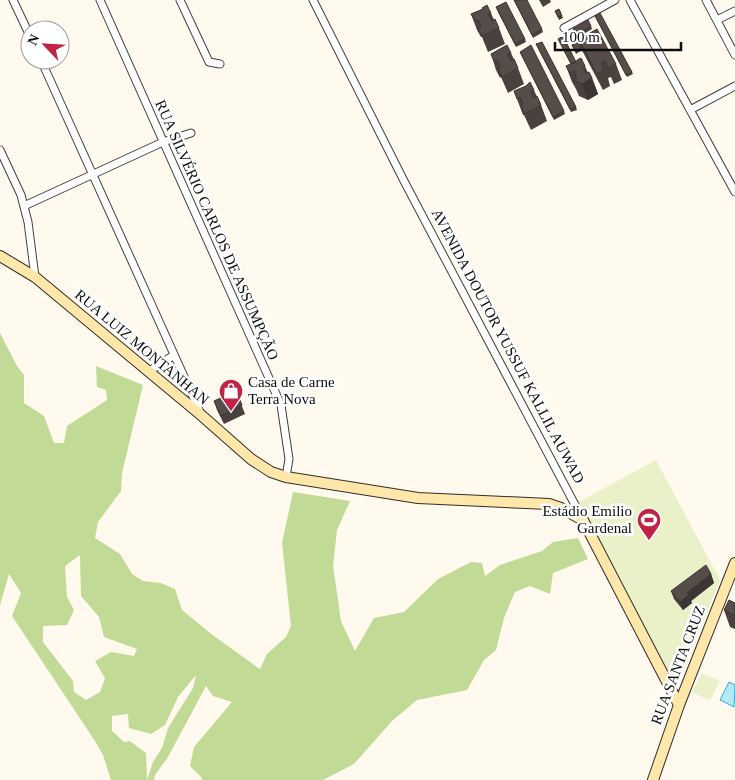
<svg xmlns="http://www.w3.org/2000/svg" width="735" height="780" viewBox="0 0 735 780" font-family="Georgia,serif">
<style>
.forest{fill:#c1db96;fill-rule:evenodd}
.pitch{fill:#eaf1c9}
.water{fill:#b1e9f7;stroke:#37add0}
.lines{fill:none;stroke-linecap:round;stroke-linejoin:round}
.street-casing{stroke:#404040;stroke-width:9}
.secondary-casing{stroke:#2f2f2f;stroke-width:12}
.street{stroke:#fff;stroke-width:7}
.secondary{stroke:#ffe6a9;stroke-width:10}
.wall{fill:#4a413f}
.shaded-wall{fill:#3c3533}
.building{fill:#564c49;stroke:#3c3533}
.labels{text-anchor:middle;stroke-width:5;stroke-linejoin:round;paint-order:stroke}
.street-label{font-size:15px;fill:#0d0d0d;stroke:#fff}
.poi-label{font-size:15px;fill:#0d0d0d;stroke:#fff;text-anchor:start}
</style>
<rect width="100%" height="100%" fill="#fff9ee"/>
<path class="forest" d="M0 333 17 366 24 375V403L44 416 54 443H64L67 426 107 400 106 390 97 387 96 366 143 385 122 473 121 491 98 522 95 538 120 554 132 574 143 581 161 583 175 589 182 610 214 636 260 669 267 654 286 637 291 626 282 543 293 492 350 501 337 530 333 566 341 621 355 651 374 618 404 612 438 579 471 562 482 563 485 576 500 565 542 551 553 542 578 538 588 559 553 573 550 594 530 586 515 592 504 618 496 650 484 660 467 690 417 700 392 721 354 764 323 780H201L202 778 190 766 194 747 232 702 213 696 206 686 168 757 155 775 154 780H147L153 762 162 748 168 728 193 688 196 675 178 697 165 725 151 734 129 728 128 714 112 716V731L124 742 130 741 146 753 147 780H111L103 755 95 741 12 616 21 593 9 574 0 605ZM80 555 81 596 99 617 104 637 137 649 134 656 111 652 95 661 105 678 100 692 86 700 74 692 73 681 43 642V626L67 625 74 610 67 597 65 566Z"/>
<path class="pitch" d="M656 460 720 580 682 674C676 678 674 677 668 673L577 503Z
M702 673 720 681 710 701 692 692Z"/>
<path class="water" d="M729 682 735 685 734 707 720 700Z"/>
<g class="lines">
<defs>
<path id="street" d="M13 0 30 36
M100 0 281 405 289 459 286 477
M180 0 209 62 220 64
M313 0 404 181 583 520
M630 0 735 192
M706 0 735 55
M717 20 735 11
M564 28 615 0
M41 60 200 412
M690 110 735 86
M0 150 21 195 28 222 35 277
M24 206 163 142 191 133
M148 372 174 355"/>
<path id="secondary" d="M0 256 35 277 201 415 251 459 271 472 286 477 418 498 549 504 561 508 583 520 679 705
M653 780 679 705 735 563"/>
</defs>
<use href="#street" class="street-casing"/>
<use href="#secondary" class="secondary-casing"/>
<use href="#street" class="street"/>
<use href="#secondary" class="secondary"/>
</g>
<path class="wall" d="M514 0 542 29 543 32 533 38Z
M539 0H550L551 2 543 7Z
M483 9 491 13 494 20 499 28 505 44 488 52 482 37H481L477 30 471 14Z
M559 9 563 18 559 20 555 11Z
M497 10 525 39 526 42 516 47Z
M595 16 632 72 633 74 627 77Z
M591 26 592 29 577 38 573 29Z
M591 35 616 64 622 80 614 84 611 77 608 78 610 86 603 90 585 56 582 50 576 54 572 45Z
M558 39 576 62 585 66 588 73 592 78 598 94 588 100 579 96 576 89 572 82 566 66 571 64Z
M536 44 576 107 577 110 571 112Z
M520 52 564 111 565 114 554 120Z
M511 53 518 68 524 84 508 93 501 77 500 78 496 70 491 54Z
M534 90 537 97 541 105 547 121 531 130 524 115H523L514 91Z
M236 391 245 414 224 424 217 410 214 401Z
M711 574 714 583 691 601 692 603 683 610 674 599 671 591Z
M735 603V629L730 627 724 610Z"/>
<path class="shaded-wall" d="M592 78 598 94 588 100 582 84Z
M711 574 714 583 691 601 692 603 683 610 680 602 687 593Z"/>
<path class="building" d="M514 0H527L542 29 532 35Z
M506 2 525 39 515 44 496 7Z
M487 5 491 13 488 14 492 21 495 19 499 28 482 36 478 28 481 27 478 20 475 21 471 14 483 9 482 8Z
M559 9 562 16 558 17 555 11Z
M600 13 632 72 626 75 595 16Z
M588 20 591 26 576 35 573 29Z
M597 29 616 64 608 68 605 61 601 63 604 70 597 74 579 40 586 35 590 43 594 40 590 33Z
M591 35 593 41 590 43 587 37Z
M563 36 576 62 571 64 558 39Z
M579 41 581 48 575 51 572 45Z
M542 42 576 107 570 109 536 44Z
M507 45 511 53 508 54 511 61 514 59 518 68 502 77 498 68 500 67 497 60 494 61 491 54Z
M531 45 564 111 553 117 520 52Z
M581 58 585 66 583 68 586 73 589 72 592 78 582 84 573 80 577 78 574 71 570 73 566 66 577 61V60Z
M530 82 534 90 531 92 534 98 537 96 541 105 525 114 521 106 523 104 520 97 517 99 514 91 526 86Z
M236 391 242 405 221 416 214 401Z
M706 565 711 574 687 593 689 595 680 602 671 591Z
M729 600 735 603V616L724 610Z"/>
<defs>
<symbol id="shop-pin" viewBox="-11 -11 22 30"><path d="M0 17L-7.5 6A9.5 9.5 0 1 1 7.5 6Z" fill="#c02346" stroke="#fff"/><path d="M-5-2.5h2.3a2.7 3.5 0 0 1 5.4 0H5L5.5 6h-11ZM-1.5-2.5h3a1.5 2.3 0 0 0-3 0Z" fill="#fff"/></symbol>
<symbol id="stadium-pin" viewBox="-11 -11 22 30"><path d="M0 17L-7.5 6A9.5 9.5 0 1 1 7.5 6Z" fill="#c02346" stroke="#fff"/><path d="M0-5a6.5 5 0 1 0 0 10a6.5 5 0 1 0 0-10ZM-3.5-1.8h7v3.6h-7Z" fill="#fff"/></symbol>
</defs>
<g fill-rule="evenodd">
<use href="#shop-pin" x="217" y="377" width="28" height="38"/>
<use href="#stadium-pin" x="635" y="506" width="28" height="38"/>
</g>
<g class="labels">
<g class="street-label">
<text transform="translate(217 230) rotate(66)" y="5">RUA SILVÉRIO CARLOS DE ASSUMPÇÃO</text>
<text transform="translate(508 346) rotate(62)" y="5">AVENIDA DOUTOR YUSSUF KALLIL AUWAD</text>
<text transform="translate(142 347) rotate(40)" y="5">RUA LUIZ MONTANHAN</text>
<text transform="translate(678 665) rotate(-69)" y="5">RUA SANTA CRUZ</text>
</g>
<g class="poi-label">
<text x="248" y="387">Casa de Carne<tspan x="248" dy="17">Terra Nova</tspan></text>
<text x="632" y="516" text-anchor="end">Estádio Emilio<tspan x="632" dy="17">Gardenal</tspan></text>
</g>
</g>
<g transform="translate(45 45) rotate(295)"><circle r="24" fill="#ffffff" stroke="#9e9e9e"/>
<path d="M0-4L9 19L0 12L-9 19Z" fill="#c02346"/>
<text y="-8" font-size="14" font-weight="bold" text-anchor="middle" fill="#0d0d0d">N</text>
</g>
<path d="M555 42v8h126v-8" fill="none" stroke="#0d0d0d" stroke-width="2.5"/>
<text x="562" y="42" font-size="15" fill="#0d0d0d" stroke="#ffffff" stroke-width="4" paint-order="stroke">100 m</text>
</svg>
